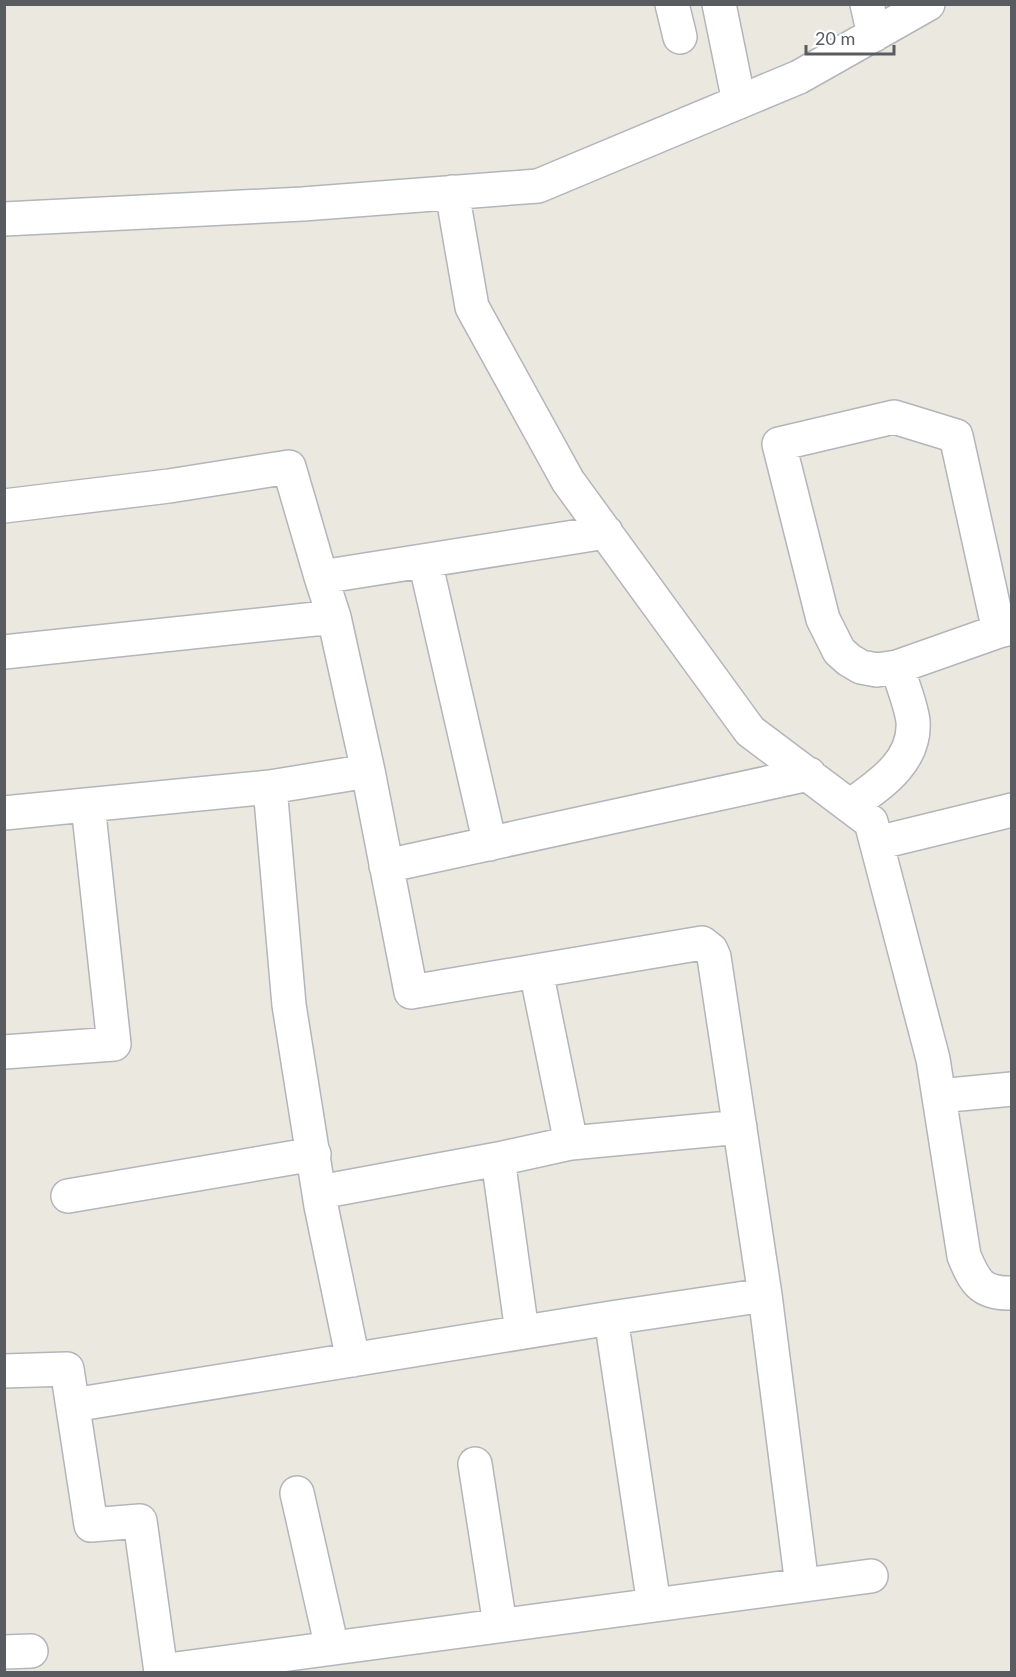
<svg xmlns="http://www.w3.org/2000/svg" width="1016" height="1677" viewBox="0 0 1016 1677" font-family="Lato,sans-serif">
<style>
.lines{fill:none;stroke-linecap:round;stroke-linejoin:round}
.minor-casing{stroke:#b2b6ba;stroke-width:36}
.minor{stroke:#fff;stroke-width:33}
</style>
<rect width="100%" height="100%" fill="#ebe8df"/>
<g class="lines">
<defs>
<path id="minor" d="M672 4 680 37
M719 4 739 102
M867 4 874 35
M452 192 472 307 568 481 750 731 871 822 933 1059 964 1256C975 1282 981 1294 1012 1293
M4 219 303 204 538 186 799 77 928 4
M4 506 169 486 289 467 321 577
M425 561 490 844
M999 631 897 667 877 670 861 667 849 660 839 651 823 619 779 444 894 417 956 436 999 631 1012 628
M4 652 334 617
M368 771 411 992 702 943 711 950 714 957 765 1295 802 1585
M270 787 289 1005 321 1206 353 1360
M850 806C879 785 916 762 913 721 911 705 902 683 897 667
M4 813 270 787 368 771 334 617 321 577 606 532
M877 843 1012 810
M386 866 809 774
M4 1052 114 1044 88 805
M939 1096 1012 1089
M571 1143 740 1127
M320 1192 498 1159
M68 1196 314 1154
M611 1318 654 1605
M522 1332 498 1159 571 1143 536 971
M4 1371 67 1369 91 1525 140 1521 161 1672
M73 1405 611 1318 765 1295
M475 1464 500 1625
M297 1493 332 1648
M4 1652 31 1651
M161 1671 871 1576"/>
</defs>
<use href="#minor" class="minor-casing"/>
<use href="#minor" class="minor"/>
</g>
<rect width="1016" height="1677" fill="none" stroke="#585c60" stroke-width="12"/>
<path d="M806 45v9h88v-9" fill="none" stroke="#585c60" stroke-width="3"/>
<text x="815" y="45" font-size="18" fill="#585c60" stroke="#ffffff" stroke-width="4.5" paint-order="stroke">20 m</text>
</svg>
